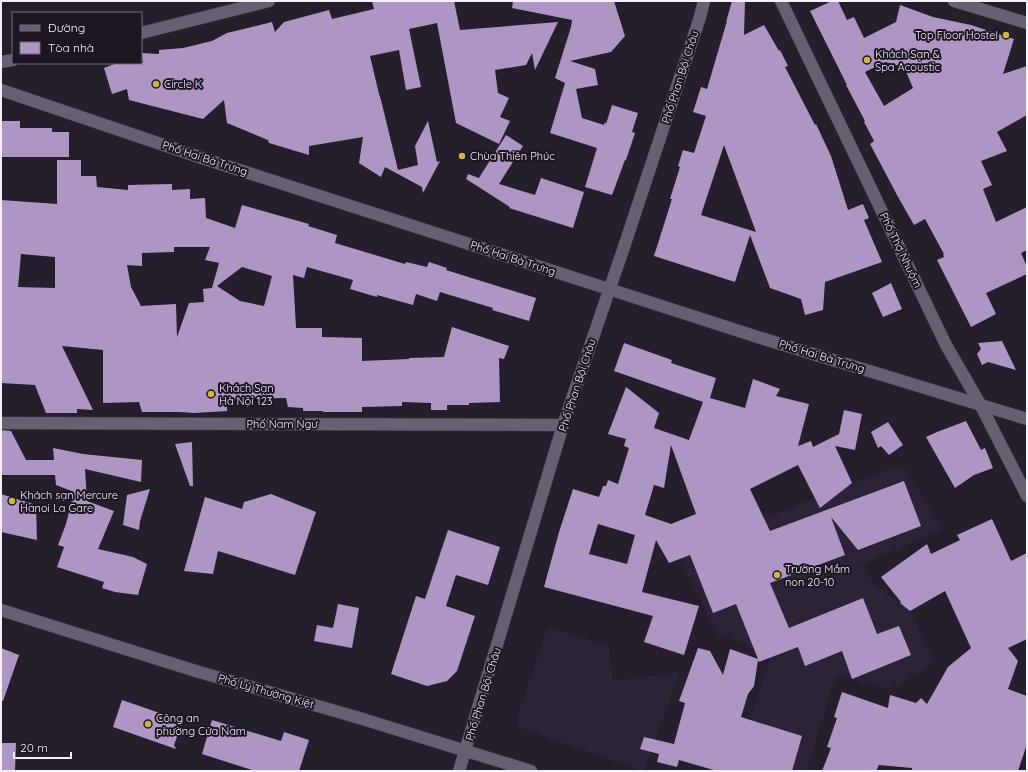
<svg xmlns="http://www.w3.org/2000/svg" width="1028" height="772" viewBox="0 0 1028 772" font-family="Quicksand,sans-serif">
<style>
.built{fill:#2d2336}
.building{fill:#ae96c4;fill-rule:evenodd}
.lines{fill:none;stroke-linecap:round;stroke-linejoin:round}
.street-casing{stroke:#423b47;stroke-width:13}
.secondary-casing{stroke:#423b47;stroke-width:13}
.street{stroke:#686070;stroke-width:12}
.secondary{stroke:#686070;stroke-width:12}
.poi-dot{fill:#d0b736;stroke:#1c1522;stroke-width:1.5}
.labels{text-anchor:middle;stroke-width:4;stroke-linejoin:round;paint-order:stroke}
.poi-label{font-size:11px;fill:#f5f1fa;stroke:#1c1522;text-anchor:start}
.street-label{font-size:11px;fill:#f5f1fa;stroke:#1c1522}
</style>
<rect width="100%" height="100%" fill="#251f2c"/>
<path class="built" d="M902 464 943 529 861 565 874 584 912 613 919 630 933 660 926 668 916 675 890 689 836 675 807 771H734L771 655 716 633 677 553Z
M548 627 609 646 613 681 680 672 644 771H642L518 727 517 717Z"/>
<path class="building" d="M372 1H454L460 30 558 22 535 70 532 53 526 65 495 70 498 93 509 98 500 117 510 121 499 144 456 123 437 23 409 29 421 87 406 90 399 50 370 56 379 94 381 100 398 170 418 165 415 146 428 121 437 162 440 161 423 193 422 187 385 167 381 177 359 163 363 137 309 146V155L269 143 268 140 227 123 224 100 203 119 129 100 127 89 112 94 104 68 117 63H143L142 53 159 54V50L183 48 212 41 227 33 272 22 275 32 284 22 329 10 332 19 374 9Z
M513 1H614L625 36 611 52 570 61 595 69 598 85 576 89 582 118 604 125 605 122 606 124 612 105 638 113 632 132 635 133 626 160H625L612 195 585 187 597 148 550 133 565 83 555 78 571 27 572 20 512 8Z
M732 1H745L744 35 764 25 779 51 780 50 788 66 785 67 815 125 816 124 831 156 848 210 863 204 869 218 864 220 882 262 825 282 823 310 805 315 801 299 770 288 750 235 735 282 654 256 672 199H670L680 167 678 166 683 150 694 153 706 116 693 112 701 87 707 89 727 21 726 22ZM724 145 756 232 701 215Z
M832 1H838L847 20 854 17 864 38 896 22 900 5 933 17 971 25 1014 39 1003 74 1027 66V115L997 132 1007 151 981 161 992 185 983 189 996 222 1027 207V250L1021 253 1027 267V274L986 293 996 314 971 327 937 260 944 257 943 254H944L925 219 914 225 897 195 870 144 874 141 864 122 865 121 846 85H847L810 11ZM885 62 904 67 913 88 884 106 865 72Z
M1 121H20V128H52V132H69V157H1Z
M506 135 523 146 499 184 535 195 541 178 584 192 573 228 509 208 510 207 466 179 468 174 479 178Z
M57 160H81V176H96L97 187 128 190V185L172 184V190L190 189V199L205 198 206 218 235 228 242 205 309 224 308 226 337 235 335 243 405 264 406 262 427 267 429 262 447 268 446 270 536 298 529 321 492 310 493 308 440 292 437 301 416 294 413 305 377 295V297L350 289 353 280 307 267 304 278 293 275 296 328H322V337L362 338V361L409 359V358L444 357 452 327 509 346 504 359 499 358 500 402 469 403V405H447V410H431V403L402 402V406L362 407V412H323V411H303V408L288 407 286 398 227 399V411L194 413 180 412H142L139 402 103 403V350L62 346 93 410 77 409V413H46L35 385 1 383V200L57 204ZM174 247H210L205 260 219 263 212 288 203 289 204 302 189 303 177 337 176 304 141 306 131 287 127 265 142 266V253L174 252ZM21 254 55 257V288L18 287ZM242 267 272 276 264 306 240 301 217 286Z
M891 283 902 309 883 317 872 293Z
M1002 341 1016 370 988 362 982 365 977 354 981 349 978 343Z
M624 343 672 360 671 363 716 378 710 398 745 408 753 379 780 389 776 396 809 404 798 446 811 441 813 447 839 434 844 410 862 414 855 450 835 446 852 483 820 508 798 465 750 489 770 531 904 481 921 526 858 550 831 517 845 555 770 583 789 628 863 598 877 634 899 626 911 655 852 679 842 651 805 666 798 647 759 662 758 660 754 686 748 694 741 717 802 736 792 771H717L679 760 677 767 657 762 659 754 640 749 644 737 674 744 685 703 679 701 698 648 710 651 723 675 730 649 758 659 736 604 713 613 690 555 669 563 656 540 642 592 699 606 684 655 644 642 653 616 544 587 559 532 573 489 599 497 603 486H606L608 480 618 484 629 448 624 446 626 439 608 434 626 387 659 413 654 428 689 440 703 402 614 371ZM671 445 696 514 671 524 645 515 654 485 664 488ZM598 524 635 535 627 564 589 554Z
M966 421 981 450 985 448 993 468 974 475 955 488 926 437 937 432Z
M888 422 903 445 889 455 881 446 878 448 871 432Z
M1 430 11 431 26 460H54L53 448 83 454 142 460 141 482 85 469 87 501 114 511 98 549 133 557 147 564 138 595 115 592 102 588 104 582 57 567 64 547 58 545 66 524 74 492 56 485 55 475H1Z
M192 442 193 486H190L175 444Z
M150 489 140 521 139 530 123 525 127 495Z
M1 494 36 505 37 540 1 532Z
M271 494 316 512 295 575 218 551 213 574 184 571 205 497 242 509 244 502Z
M992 519 1011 561 1027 553V639L1008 648 1018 661 1008 689 1027 696V744L1018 771H912V768L879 765 876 771H822L831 748 827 747 837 718 834 717 842 692 888 708 890 695 916 703 921 698 927 704 948 667 971 648 945 591 910 611 900 603 901 602 881 577 927 544 931 554 960 540 957 535Z
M448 530 500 547 488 585 456 575 446 606 475 616 457 671 447 681 427 686 391 674 416 596 425 599Z
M338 604 359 608 352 648 314 641 317 625 333 628Z
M1 648 19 655 3 701 1 700Z
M122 700 183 721 174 745 176 749 113 727Z
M212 720 281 741 284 732 309 740 299 771H255L202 754Z
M1 743H16L15 771H1Z"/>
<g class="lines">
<defs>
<path id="street" d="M781 1 946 345 980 404 1027 496
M1 423 563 425"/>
<path id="secondary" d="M954 1 1027 23
M141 33 269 1
M1 62 13 60
M1 90 202 158 764 339 1027 419
M1 610 199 672 356 717 531 771
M459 771 563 425 624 247 700 17 704 1"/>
</defs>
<use href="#street" class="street-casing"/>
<use href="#secondary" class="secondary-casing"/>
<use href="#street" class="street"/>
<use href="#secondary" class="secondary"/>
</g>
<g class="poi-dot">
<circle cx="1006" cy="35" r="4"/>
<circle cx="867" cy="60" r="4"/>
<circle cx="156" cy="84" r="4"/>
<circle cx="462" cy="156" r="4"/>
<circle cx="211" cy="394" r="4"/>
<circle cx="12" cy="501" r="4"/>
<circle cx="777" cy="575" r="4"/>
<circle cx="148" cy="724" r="4"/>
</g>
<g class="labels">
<g class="poi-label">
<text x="998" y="39" text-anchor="end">Top Floor Hostel</text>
<text x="875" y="58">Khách Sạn &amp;<tspan x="875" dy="13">Spa Acoustic</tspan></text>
<text x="164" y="88">Circle K</text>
<text x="470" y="160">Chùa Thiên Phúc</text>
<text x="219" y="392">Khách Sạn<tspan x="219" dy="13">Hà Nội 123</tspan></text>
<text x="20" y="499">Khách sạn Mercure<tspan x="20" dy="13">Hanoi La Gare</tspan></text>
<text x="785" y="573">Trường Mầm<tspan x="785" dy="13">non 20-10</tspan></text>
<text x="156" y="722">Công an<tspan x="156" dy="13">phường Cửa Nam</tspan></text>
</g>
<g class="street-label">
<text transform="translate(680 77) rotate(-72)" y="4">Phố Phan Bội Châu</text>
<text transform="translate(205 158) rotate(18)" y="4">Phố Hai Bà Trưng</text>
<text transform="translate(901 250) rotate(64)" y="4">Phố Thợ Nhuộm</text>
<text transform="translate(513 258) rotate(18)" y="4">Phố Hai Bà Trưng</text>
<text transform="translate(822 356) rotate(17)" y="4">Phố Hai Bà Trưng</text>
<text transform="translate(577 385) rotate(-72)" y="4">Phố Phan Bội Châu</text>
<text x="282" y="428">Phố Nam Ngư</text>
<text transform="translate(266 691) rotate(16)" y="4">Phố Lý Thường Kiệt</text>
<text transform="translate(483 694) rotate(-73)" y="4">Phố Phan Bội Châu</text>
</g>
</g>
<rect width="1028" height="772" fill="none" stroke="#f5f1fa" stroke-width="4"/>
<rect x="12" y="12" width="130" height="52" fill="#1c1522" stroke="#736d78"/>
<rect x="20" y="25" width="20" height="6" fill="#686070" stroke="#736d78"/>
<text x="48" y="32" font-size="12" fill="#f5f1fa">Đường</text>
<rect x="20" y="42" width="20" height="12" fill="#ae96c4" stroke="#736d78"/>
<text x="48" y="52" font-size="12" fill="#f5f1fa">Tòa nhà</text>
<path d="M14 752v6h57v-6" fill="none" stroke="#f5f1fa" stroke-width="2"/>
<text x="20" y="752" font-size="12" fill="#f5f1fa" stroke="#1c1522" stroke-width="3" paint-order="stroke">20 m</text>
</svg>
